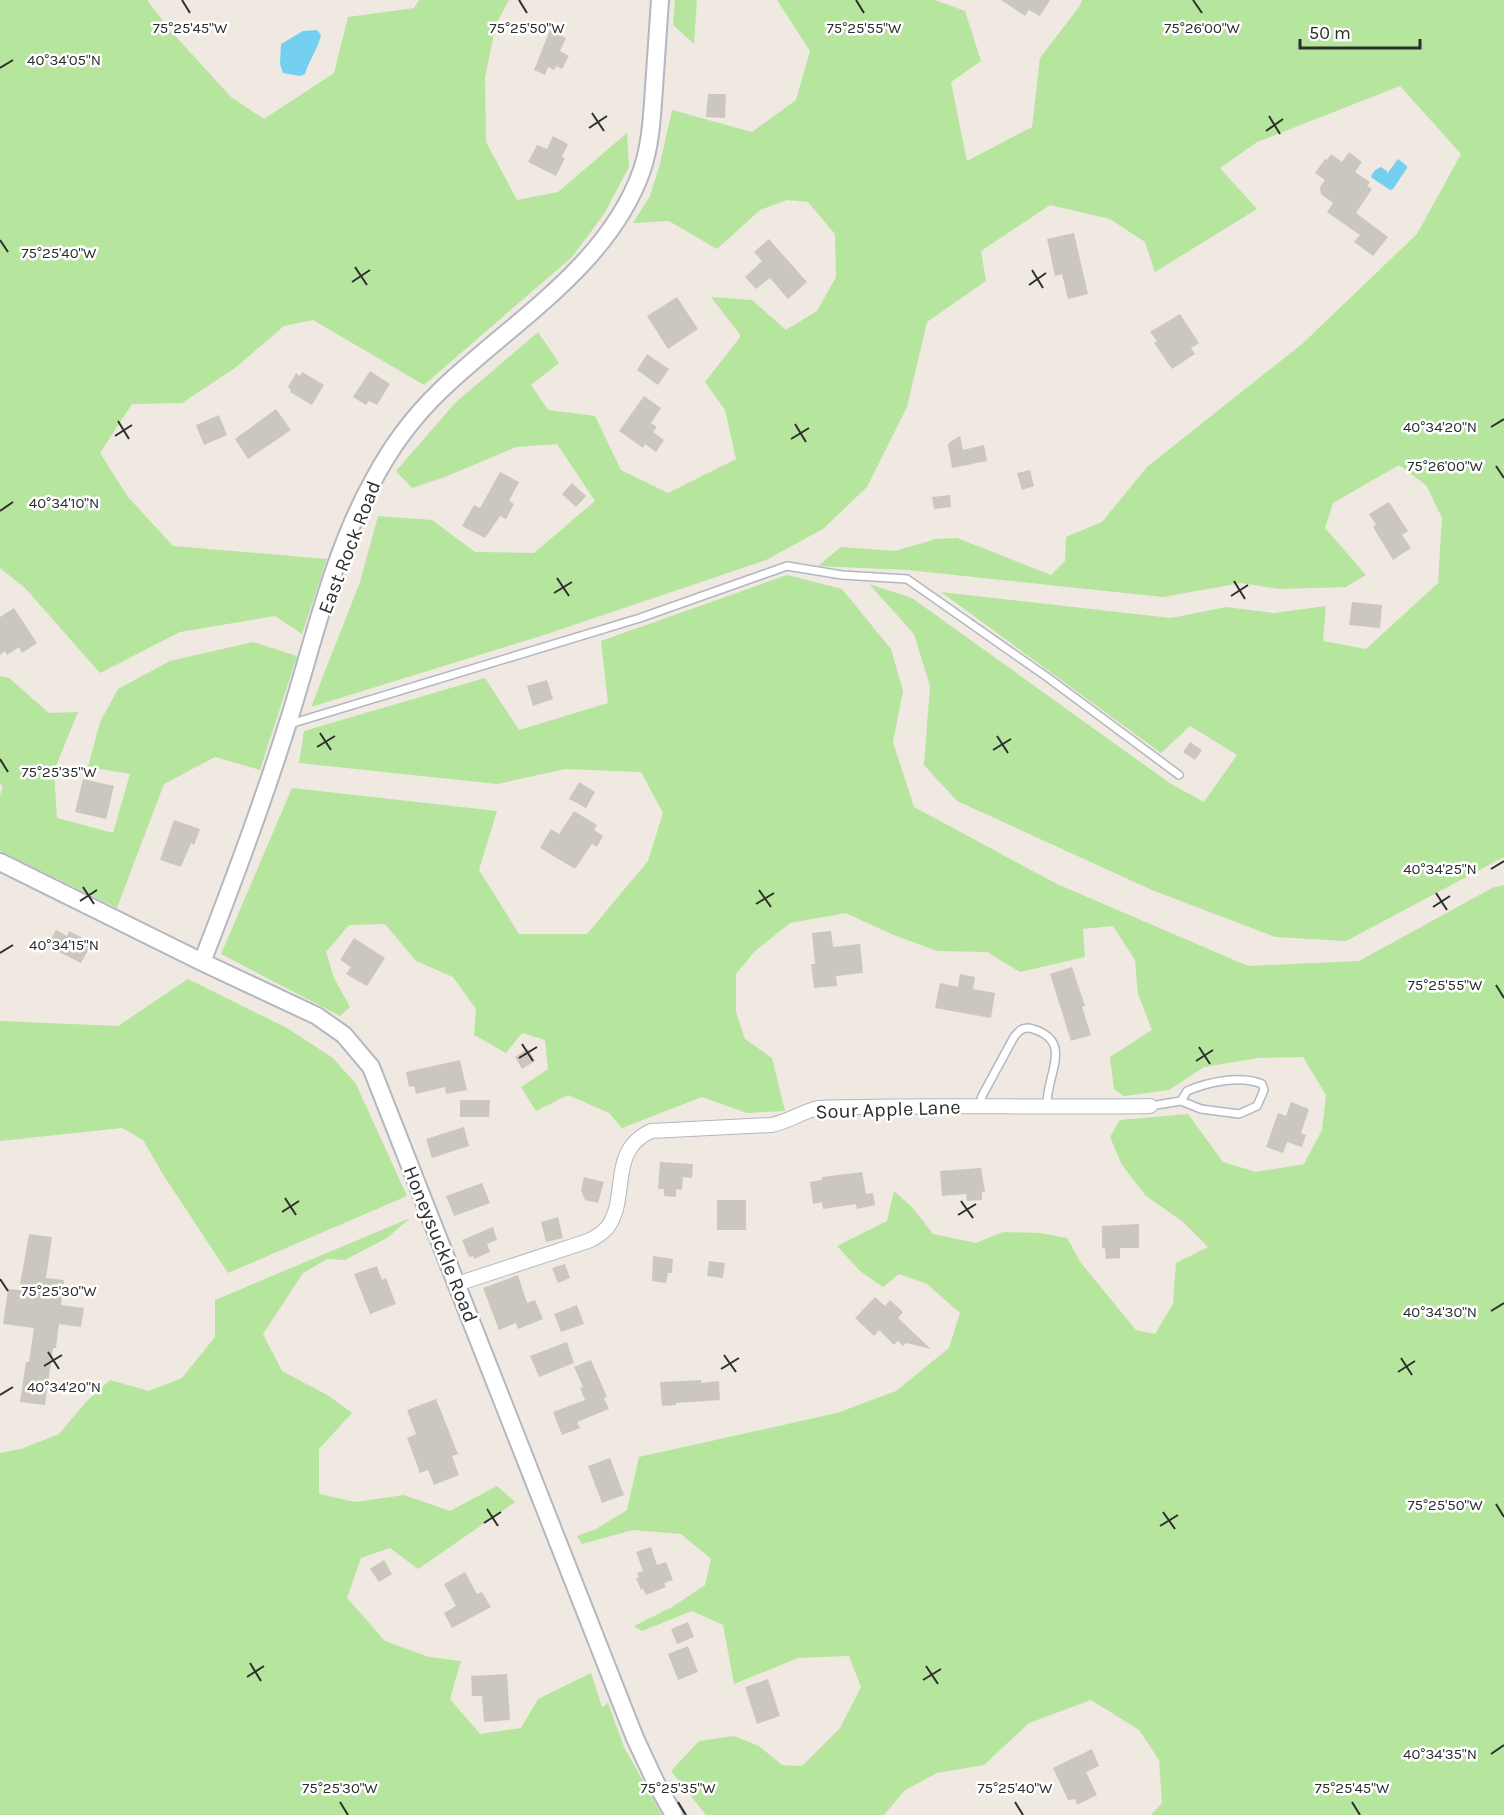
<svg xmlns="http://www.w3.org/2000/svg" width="1504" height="1815" viewBox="0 0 1504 1815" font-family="Karla,sans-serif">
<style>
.green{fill:#b6e59e}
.water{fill:#75cff0}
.building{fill:#cbc7bf}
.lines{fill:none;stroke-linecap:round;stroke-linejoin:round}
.service-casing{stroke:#b4b7c1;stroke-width:10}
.minor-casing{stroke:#b4b7c1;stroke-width:16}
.tertiary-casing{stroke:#b4b7c1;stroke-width:20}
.service{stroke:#fff;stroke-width:7}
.minor{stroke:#fff;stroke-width:14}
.tertiary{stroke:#fff;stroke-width:16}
.ticks{fill:none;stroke:#2e2e2e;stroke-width:2}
.labels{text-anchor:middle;stroke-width:5;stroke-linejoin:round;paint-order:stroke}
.street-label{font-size:20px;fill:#2e2e2e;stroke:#fff}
.ticks-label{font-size:15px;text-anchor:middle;fill:#2e2e2e;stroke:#fff;stroke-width:5;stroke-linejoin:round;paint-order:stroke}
</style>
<rect width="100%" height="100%" fill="#efe9e1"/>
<path class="green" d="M0 0H147L169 29 231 97 264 119 334 73 348 17 414 8 419 0H509L496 24 485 77 486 142 517 200 558 192 627 133 629 167 604 214 572 257 424 385 313 320 284 326 235 368 182 403 132 404 100 453 128 497 173 546 327 559 302 634 275 616 180 632 100 673 25 588 0 568Z
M675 0H697L694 44 673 25Z
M777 0H935L965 11 981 61 951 82 967 161 1032 127 1040 58 1079 7 1082 0H1504V857L1346 941 1275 937 1152 890 957 801 924 765 930 686 914 634 869 584 912 598 1171 784 1204 802 1237 755 1190 726 1161 753 941 592 1171 618 1226 607 1274 613 1326 606 1323 641 1366 649 1438 583 1442 518 1426 485 1399 465 1333 503 1325 528 1366 575 1346 587 1279 589 1241 583 1163 597 908 570 818 566 841 547 895 551 936 539 957 538 1051 575 1065 561 1066 537 1102 522 1147 467 1302 344 1417 234 1461 154 1400 86 1257 142 1220 168 1257 209 1155 272 1145 242 1110 219 1050 205 981 251 986 281 927 322 907 407 867 487 823 529 766 560 544 635 311 707 360 582 378 516 432 520 475 552 534 553 595 501 557 444 516 447 445 477 412 488 396 471 455 403 538 332 559 363 531 385 548 410 595 416 621 470 668 493 736 459 725 410 705 382 741 336 711 297 752 300 786 330 817 311 836 277 835 234 808 202 787 200 760 210 717 249 669 221 633 223 650 196 660 164 672 110 752 132 796 100 810 51Z
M787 575 842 589 891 649 903 691 893 742 914 807 1057 884 1248 966 1359 961 1492 888 1504 885V1815H1151L1162 1803 1159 1760 1139 1730 1091 1700 1029 1723 984 1765 937 1773 905 1790 884 1815H706L671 1771 699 1741 734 1736 759 1746 782 1765 802 1766 840 1728 861 1687 849 1656 798 1658 734 1684 723 1625 692 1611 642 1631 634 1626 672 1607 705 1585 711 1559 681 1534 633 1530 582 1544 577 1536 596 1529 627 1510 639 1457 837 1413 896 1391 949 1348 960 1313 927 1284 899 1274 883 1287 860 1271 837 1246 887 1221 894 1191 912 1207 933 1234 976 1243 1003 1232 1040 1233 1067 1238 1081 1263 1136 1330 1155 1334 1173 1304 1176 1263 1208 1247 1182 1221 1146 1196 1122 1165 1110 1137 1120 1120 1188 1114 1223 1162 1256 1172 1304 1164 1322 1130 1326 1095 1303 1057 1258 1058 1204 1067 1169 1090 1124 1096 1114 1089 1110 1057 1152 1030 1138 994 1135 960 1113 926 1083 929 1085 957 1020 972 987 952 937 951 891 934 846 913 790 923 755 951 736 974V1012L745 1039 772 1058 785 1111 747 1113 702 1097 622 1128 609 1113 568 1095 536 1111 521 1087 548 1069 545 1040 522 1033 506 1053 474 1035 476 1009 453 977 416 961 385 924 349 925 326 952 334 978 350 1007 340 1016 221 954 292 788 497 811 479 870 519 934H587L648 861 663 813 641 772 565 769 497 784 299 763 304 731 485 678 519 730 608 703 601 641Z
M253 642 297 656 260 770 215 757 164 784 117 908 0 851V795L3 787 0 783V676L9 678 49 713 78 712 54 771 57 818 113 833 130 774 88 767 100 722 118 689 170 661Z
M188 979 287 1028 333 1058 356 1084 407 1196 228 1273 164 1176 143 1140 122 1128 0 1141V1021L118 1026Z
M410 1218 387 1238 345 1260 327 1259 303 1273 263 1334 282 1371 329 1396 352 1413 319 1449V1494L355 1502 404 1495 450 1511 497 1486 515 1502 418 1569 390 1548 361 1558 347 1598 385 1641 429 1657 461 1661 450 1699 480 1734 521 1728 538 1699 591 1673 602 1707 608 1703 624 1747 662 1815H0V1453L21 1449 59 1434 86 1402 110 1380 149 1391 182 1378 215 1337V1300Z"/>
<path class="water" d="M317 30 321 35C318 49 309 60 305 74L300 76 283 73 280 64 281 44 303 31Z
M1398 159 1407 166V168L1393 189 1390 190 1372 178 1371 176 1375 170 1381 167 1387 171V174Z"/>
<path class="building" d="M1001 0H1050L1040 16 1029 10 1025 16Z
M550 30 566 38 560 51 569 56 562 69 556 66 554 70 548 67 545 75 534 70Z
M708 94H726L725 118 706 117Z
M553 136 568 144 562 157 565 158 556 176 528 162 537 145 547 149Z
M1349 152 1362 162 1355 172 1370 182 1367 186 1372 189 1356 213 1388 237 1373 256 1354 242 1360 235 1327 212 1333 203 1321 194 1320 187 1325 180 1315 173 1325 159 1327 160 1331 154 1342 162Z
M1074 233 1088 294 1068 299 1062 274 1055 276 1047 239Z
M769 239 807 282 788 299 770 278 756 289 745 277 762 261 754 252Z
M677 297 698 329 668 349 647 316Z
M1180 314 1199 343 1191 348 1195 354 1172 369 1154 343 1157 341 1150 332Z
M647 354 669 369 658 385 637 370Z
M370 371 390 384 377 405 369 401 366 405 353 397Z
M302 372 324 385 312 405 290 392 291 390 288 387 296 373 300 376Z
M644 396 661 408 651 423 657 427 653 432 664 440 656 452 645 444 643 448 619 431Z
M276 409 291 430 248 459 235 439Z
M219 415 227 435 204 445 196 425Z
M960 436 963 450 984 445 987 461 952 468 948 445 950 442Z
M1030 470 1034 486 1022 490 1017 473Z
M500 472 519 482 509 501 514 504 506 519 500 516 485 538 462 526 474 505 480 508Z
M572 483 586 496 576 507 562 494Z
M950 495 951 507 934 509 932 497Z
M1389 502 1408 531 1402 535 1411 548 1393 560 1373 527 1376 525 1369 514Z
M1352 602 1382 605 1380 628 1349 625Z
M14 608 37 643 22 653 19 647 7 655 5 651 0 655V617Z
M547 680 553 699 533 706 527 686Z
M1190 742 1202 750 1195 760 1183 752Z
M83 779 114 786 106 819 75 812Z
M579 782 595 792 586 808 569 799Z
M574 811 597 825 594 830 603 836 597 847 592 844 575 869 540 848 551 829 559 834Z
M174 820 200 829 194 845 191 843 181 867 160 860Z
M56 930 67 936 69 931 92 943 81 963 47 946Z
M831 931 833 947 860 944 863 973 836 976 837 986 814 988 811 964H815L812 933Z
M354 938 385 958 367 986 346 974 351 967 340 960Z
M1072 967 1085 1006 1082 1007 1091 1035 1071 1041 1050 974Z
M960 974 975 977 973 989 995 993 991 1018 935 1008 940 983 958 987Z
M528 1049 535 1061 522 1069 515 1057Z
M460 1060 467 1090 446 1094 445 1087 416 1094 414 1086 409 1087 406 1072Z
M460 1100H490L489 1117H460Z
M1291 1102 1309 1109 1301 1133 1306 1135 1302 1147 1287 1142 1283 1153 1266 1147 1278 1113 1286 1116Z
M464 1127 469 1146 432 1158 426 1139Z
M660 1162 693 1164 692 1178 683 1177 682 1190 676 1189V1197L664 1196V1189H658Z
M981 1168 985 1192H982V1200L967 1201 966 1194 942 1196 940 1171Z
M862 1172 866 1194 873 1193 875 1205 857 1209 856 1204 823 1209 822 1202 813 1204 810 1182 822 1180V1177Z
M584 1177 604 1182 598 1203 585 1200 581 1190Z
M482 1183 490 1203 454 1216 446 1196Z
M717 1200H746V1230H717Z
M558 1217 563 1238 546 1242 541 1222Z
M1139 1224V1248H1120V1258L1106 1259 1105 1248H1102V1226Z
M493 1227 497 1240 487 1244 490 1252 474 1259 473 1256 469 1257 462 1240Z
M29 1234 52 1237 46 1278 64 1280 61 1305 84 1308 81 1327 59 1324 56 1348H53L45 1405 20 1402 26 1362H29L34 1328 3 1324 8 1289 19 1290Z
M653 1256 673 1259 672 1273H668L666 1283 652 1281Z
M709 1261 725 1263 723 1278 707 1276Z
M565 1264 570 1278 558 1283 552 1268Z
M377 1266 382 1280 386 1278 396 1304 370 1314 354 1274Z
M518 1275 527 1303 535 1300 543 1319 518 1329 516 1323 499 1330 483 1288Z
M875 1297 885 1306 890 1300 903 1312 898 1318 931 1349 906 1343 903 1346 898 1341 894 1345 879 1330 874 1336 855 1318Z
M577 1305 584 1324 561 1332 554 1314Z
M567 1342 574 1363 539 1377 530 1356Z
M591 1360 607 1397 604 1398 609 1409 577 1422 580 1428 562 1435 553 1412 585 1400 580 1388 583 1387 574 1367Z
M701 1380V1383L719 1381 720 1400 676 1403V1405L662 1406 660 1382Z
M436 1399 458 1454 452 1456 459 1475 434 1485 428 1470 420 1473 407 1438 416 1434 407 1410Z
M610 1458 624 1495 602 1503 588 1466Z
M651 1547 657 1565 666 1562 673 1580 664 1583 666 1587 646 1595 643 1589 641 1590 636 1578 639 1577 637 1573 643 1571 636 1552Z
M384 1560 392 1574 379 1582 370 1569Z
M465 1572 477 1594 482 1592 491 1607 452 1628 444 1613 456 1606 444 1584Z
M688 1622 694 1637 677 1644 671 1629Z
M688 1646 698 1672 678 1680 668 1654Z
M507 1674 510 1720 484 1722 482 1696H472L471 1676Z
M768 1679 780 1716 757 1724 745 1687Z
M1092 1749 1099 1766 1086 1772 1097 1795 1077 1805 1075 1799 1068 1800 1053 1768Z"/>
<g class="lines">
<defs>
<path id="service" d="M290 724 640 618 787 566 842 575 907 579 1047 677 1179 775
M979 1106 982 1096 1014 1037C1019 1030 1024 1026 1033 1029 1075 1042 1045 1076 1047 1107
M1150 1106 1181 1101 1201 1109 1239 1114 1257 1106 1264 1090 1262 1084C1240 1075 1208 1082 1187 1091L1181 1101"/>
<path id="minor" d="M457 1284 588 1241C595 1238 601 1234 607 1228 630 1198 607 1151 651 1131L771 1125C788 1122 801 1112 818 1108 929 1104 1039 1108 1150 1106"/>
<path id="tertiary" d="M0 862 202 962 317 1016 344 1035 371 1067 635 1738 656 1783 674 1815
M202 962C234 880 265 797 291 713 315 636 334 550 374 479 391 447 413 417 440 391 510 323 608 267 642 170 651 143 652 116 654 88 656 59 658 29 660 0"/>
</defs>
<use href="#service" class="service-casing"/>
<use href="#minor" class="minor-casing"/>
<use href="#tertiary" class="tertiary-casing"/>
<use href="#service" class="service"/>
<use href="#minor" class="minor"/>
<use href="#tertiary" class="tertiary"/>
</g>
<path class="ticks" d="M182 0 190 13M519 0 527 13M856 0 864 13M1193 0 1202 13M0 68 13 60M592 113 604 131M1269 116 1280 134M589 128 607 116M1266 131 1283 119M0 240 8 252M355 267 367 285M1032 270 1043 288M352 282 370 270M1029 285 1046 273M118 421 129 439M795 424 806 442M1491 427 1504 419M115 436 132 425M791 439 809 428M1496 466 1504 478M0 511 13 502M557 578 569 596M1234 581 1245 599M554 593 572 582M1231 596 1248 585M320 733 331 750M997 736 1008 753M317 747 335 736M993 750 1011 739M0 759 8 772M1491 869 1504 861M83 887 94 904M759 890 771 907M1436 893 1447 910M80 901 97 890M756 904 774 893M1433 907 1450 896M0 953 13 945M1496 985 1504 998M522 1044 533 1061M1199 1047 1210 1064M519 1058 537 1047M1196 1061 1213 1050M285 1198 296 1215M961 1201 973 1218M282 1212 299 1201M958 1215 976 1204M0 1279 8 1291M1491 1311 1504 1303M48 1352 59 1369M724 1355 736 1372M1401 1358 1412 1375M44 1366 62 1355M721 1369 739 1358M1398 1372 1415 1361M0 1395 13 1387M1496 1504 1504 1517M487 1509 498 1526M1163 1512 1175 1529M484 1523 501 1512M1160 1526 1178 1515M250 1663 261 1681M926 1666 938 1684M247 1677 264 1666M923 1680 941 1669M1491 1754 1504 1745M340 1802 348 1815M678 1802 686 1815M1015 1802 1023 1815M1352 1802 1360 1815"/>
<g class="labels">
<g class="street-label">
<text transform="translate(349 547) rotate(-69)" y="7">East Rock Road</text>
<text transform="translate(888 1109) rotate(-2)" y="7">Sour Apple Lane</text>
<text transform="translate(441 1244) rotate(68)" y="7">Honeysuckle Road</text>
</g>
</g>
<g class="ticks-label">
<text x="190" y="33">75°25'45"W</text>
<text x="527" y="33">75°25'50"W</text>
<text x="864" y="33">75°25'55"W</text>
<text x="1202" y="33">75°26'00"W</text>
<text x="64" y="65">40°34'05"N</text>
<text x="59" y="258">75°25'40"W</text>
<text x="1440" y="432">40°34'20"N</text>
<text x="1445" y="471">75°26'00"W</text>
<text x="64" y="508">40°34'10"N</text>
<text x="59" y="777">75°25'35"W</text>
<text x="1440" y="874">40°34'25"N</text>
<text x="64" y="950">40°34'15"N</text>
<text x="1445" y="990">75°25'55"W</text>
<text x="59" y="1296">75°25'30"W</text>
<text x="1440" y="1317">40°34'30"N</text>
<text x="64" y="1392">40°34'20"N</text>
<text x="1445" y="1510">75°25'50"W</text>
<text x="1440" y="1759">40°34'35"N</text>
<text x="340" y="1793">75°25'30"W</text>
<text x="678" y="1793">75°25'35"W</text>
<text x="1015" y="1793">75°25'40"W</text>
<text x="1352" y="1793">75°25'45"W</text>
</g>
<path d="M1300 39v9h120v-9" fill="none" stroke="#2e2e2e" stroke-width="3"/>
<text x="1309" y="39" font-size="18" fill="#2e2e2e" stroke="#ffffff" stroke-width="4.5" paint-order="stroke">50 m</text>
</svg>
